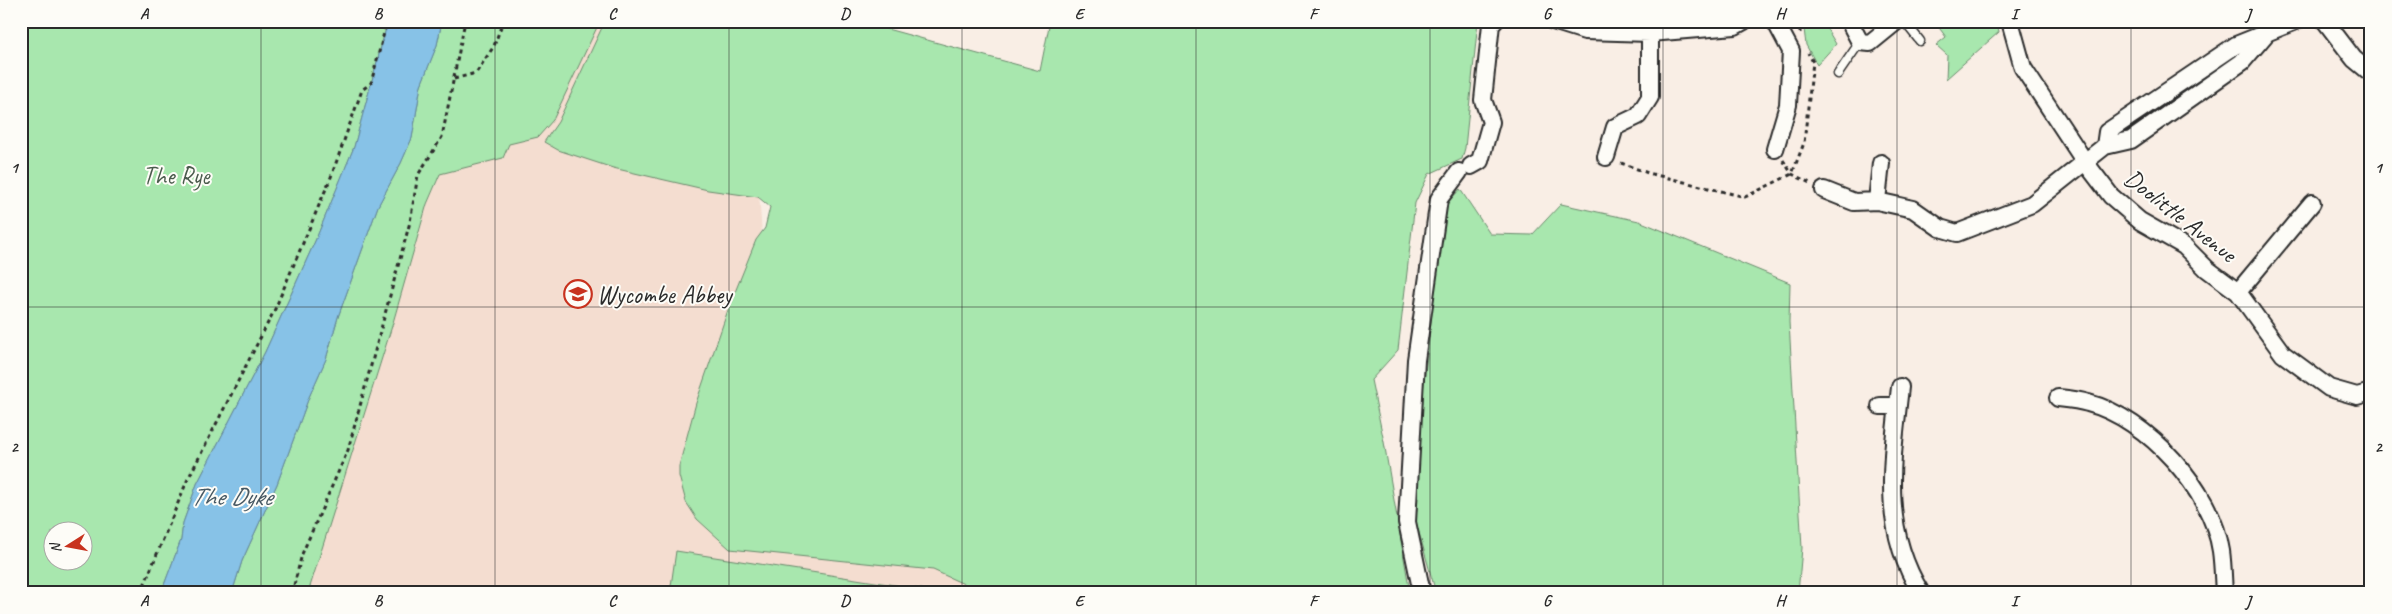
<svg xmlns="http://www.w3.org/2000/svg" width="2392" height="614" viewBox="0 0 2392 614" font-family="Caveat,sans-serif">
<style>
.built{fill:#f4ddd0}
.green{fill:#a8e7ae;stroke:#6a896c;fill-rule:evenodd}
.water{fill:#87c2e7;stroke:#62869c}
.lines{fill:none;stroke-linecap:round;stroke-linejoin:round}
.service-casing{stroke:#2b2b2b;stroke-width:11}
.minor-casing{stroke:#2b2b2b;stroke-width:20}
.path{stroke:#2b2b2b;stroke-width:3;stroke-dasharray:4 4;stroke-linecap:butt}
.service{stroke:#fdfcf7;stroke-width:8}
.minor{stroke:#fdfcf7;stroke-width:16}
.grid{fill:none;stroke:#2b2b2b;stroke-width:1;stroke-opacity:0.55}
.labels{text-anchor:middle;stroke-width:4;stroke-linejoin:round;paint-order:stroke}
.park-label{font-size:25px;fill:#4a5a4c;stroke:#fdfcf7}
.street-label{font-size:25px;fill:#2b2b2b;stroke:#fdfcf7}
.poi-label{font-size:25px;fill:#2b2b2b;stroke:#fdfcf7;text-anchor:start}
.water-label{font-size:26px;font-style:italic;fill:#475863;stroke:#fdfcf7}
.neatline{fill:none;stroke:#2b2b2b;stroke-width:2}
.grid-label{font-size:16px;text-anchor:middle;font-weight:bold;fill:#2b2b2b}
</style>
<rect width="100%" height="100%" fill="#f9eee5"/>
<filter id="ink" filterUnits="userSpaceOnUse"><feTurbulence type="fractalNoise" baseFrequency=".02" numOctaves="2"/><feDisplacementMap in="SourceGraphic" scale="10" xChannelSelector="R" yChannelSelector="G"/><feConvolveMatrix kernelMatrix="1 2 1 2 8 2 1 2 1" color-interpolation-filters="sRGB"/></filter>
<g filter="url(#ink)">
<path class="built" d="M509 21H696L750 69 764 262 1011 569 1007 593H308L392 326 427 204Z"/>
<path class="green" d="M21 21H388L354 147 316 239 265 352 197 484 183 523 181 540 161 593H21ZM52 532H82V562H52Z
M442 21H600L553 120 538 137 509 144 503 158 440 174 427 204 392 326 308 593H232L242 561 277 484 309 397 326 359 338 317 378 206 401 163 412 138 421 85 437 45Z
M605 21H858L1040 71 1050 21H1478L1465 148 1462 159 1429 174 1415 203 1398 350 1371 380 1384 442 1410 593H974L966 585 933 570 730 549 697 519 686 502 679 476V466L696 403 729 307 756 240 765 228 770 207 758 197 708 190 613 168 558 150 544 142 558 122Z
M1803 21H1833L1827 29 1836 44 1817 65 1806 45Z
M1934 21H1997L1999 32 1946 79 1947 55 1936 45 1946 37Z
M1460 189 1490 234 1532 235 1561 204 1639 221 1790 283 1789 322 1802 548 1798 593H1436L1414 515 1421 409 1444 207Z
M676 551 946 593H670Z"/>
<path class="water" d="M388 21H442L437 45 421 85 412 138 401 163 378 206 338 317 326 359 309 397 277 484 242 561 232 593H161L181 540 183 523 197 484 265 352 316 239 354 147Z"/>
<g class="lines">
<defs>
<path id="service" d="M1904 21 1920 41
M1838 74 1860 42"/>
<path id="minor" d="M1553 21 1585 31 1650 33 1735 26 1744 21
M1849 21 1860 42 1870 43 1897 21
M2010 21 2023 68 2085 162 2111 196 2140 221 2184 246 2207 269 2238 292 2283 354 2329 388 2357 396 2371 392
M2325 21 2354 59 2371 73
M2105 146 2131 140 2242 62 2265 35
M1775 149 1788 105 1791 51 1775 21
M1606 157 1615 127 1638 116 1650 97V33
M1471 166 1480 161 1491 122 1483 100 1491 24 1495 21
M1824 190 1854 202 1877 201 1913 209 1940 228 1957 233 2032 204 2105 146 2107 132 2236 45 2296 21
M1877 201 1881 163
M2238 292 2312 203
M1900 387C1892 461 1880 526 1921 593
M2058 398C2067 399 2078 400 2088 403 2147 418 2212 490 2221 551 2223 565 2223 579 2224 593
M1880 406H1898
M1422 593 1407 522 1416 360 1439 199 1459 172"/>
</defs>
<use href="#service" class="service-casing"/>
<use href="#minor" class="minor-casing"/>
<path class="path" d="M1800 33V21
M454 79 476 73 494 46 503 21
M1783 160 1792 174 1810 183
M1621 163 1648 173 1745 197 1792 174 1804 143 1813 62 1808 53
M141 593 187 481 275 309 331 177 362 90 371 83 387 21
M292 593 302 554 348 450 410 222 418 175 442 137 465 21"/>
<use href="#service" class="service"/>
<use href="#minor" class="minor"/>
</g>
</g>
<path class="grid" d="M261 21V593M495 21V593M729 21V593M962 21V593M1196 21V593M1430 21V593M1663 21V593M1897 21V593M2131 21V593M21 307H2371"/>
<defs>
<symbol id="school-ring" viewBox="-11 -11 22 22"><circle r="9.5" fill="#fdfcf7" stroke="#c8321e" stroke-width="1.5"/><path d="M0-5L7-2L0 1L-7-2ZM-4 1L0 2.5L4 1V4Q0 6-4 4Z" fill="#c8321e"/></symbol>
</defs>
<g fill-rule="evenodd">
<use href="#school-ring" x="562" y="278" width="32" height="32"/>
</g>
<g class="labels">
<g class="park-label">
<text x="176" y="184">The Rye</text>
</g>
<g class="street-label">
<text transform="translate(2181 215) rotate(38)" y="9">Doolittle Avenue</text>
</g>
<g class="poi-label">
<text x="597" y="303">Wycombe Abbey</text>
</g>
<g class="water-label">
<text x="231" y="505">The Dyke</text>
</g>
</g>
<rect width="2392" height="614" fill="none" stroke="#fdfcf7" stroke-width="55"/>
<g transform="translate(68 546) rotate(259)"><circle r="24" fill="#fdfcf7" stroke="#a9a8a5"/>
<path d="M0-4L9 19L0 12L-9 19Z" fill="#c8321e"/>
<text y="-8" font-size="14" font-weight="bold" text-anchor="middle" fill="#2b2b2b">N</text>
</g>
<rect x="28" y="28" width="2336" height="558" class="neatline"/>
<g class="grid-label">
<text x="144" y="19">A</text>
<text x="378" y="19">B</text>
<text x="612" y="19">C</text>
<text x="845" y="19">D</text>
<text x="1079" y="19">E</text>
<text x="1313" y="19">F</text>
<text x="1547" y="19">G</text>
<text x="1780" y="19">H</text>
<text x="2014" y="19">I</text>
<text x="2248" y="19">J</text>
<text x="14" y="173">1</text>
<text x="2378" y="173">1</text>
<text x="14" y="452">2</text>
<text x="2378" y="452">2</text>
<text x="144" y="606">A</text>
<text x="378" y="606">B</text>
<text x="612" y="606">C</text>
<text x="845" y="606">D</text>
<text x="1079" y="606">E</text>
<text x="1313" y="606">F</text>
<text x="1547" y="606">G</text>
<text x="1780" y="606">H</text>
<text x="2014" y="606">I</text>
<text x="2248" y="606">J</text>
</g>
</svg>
